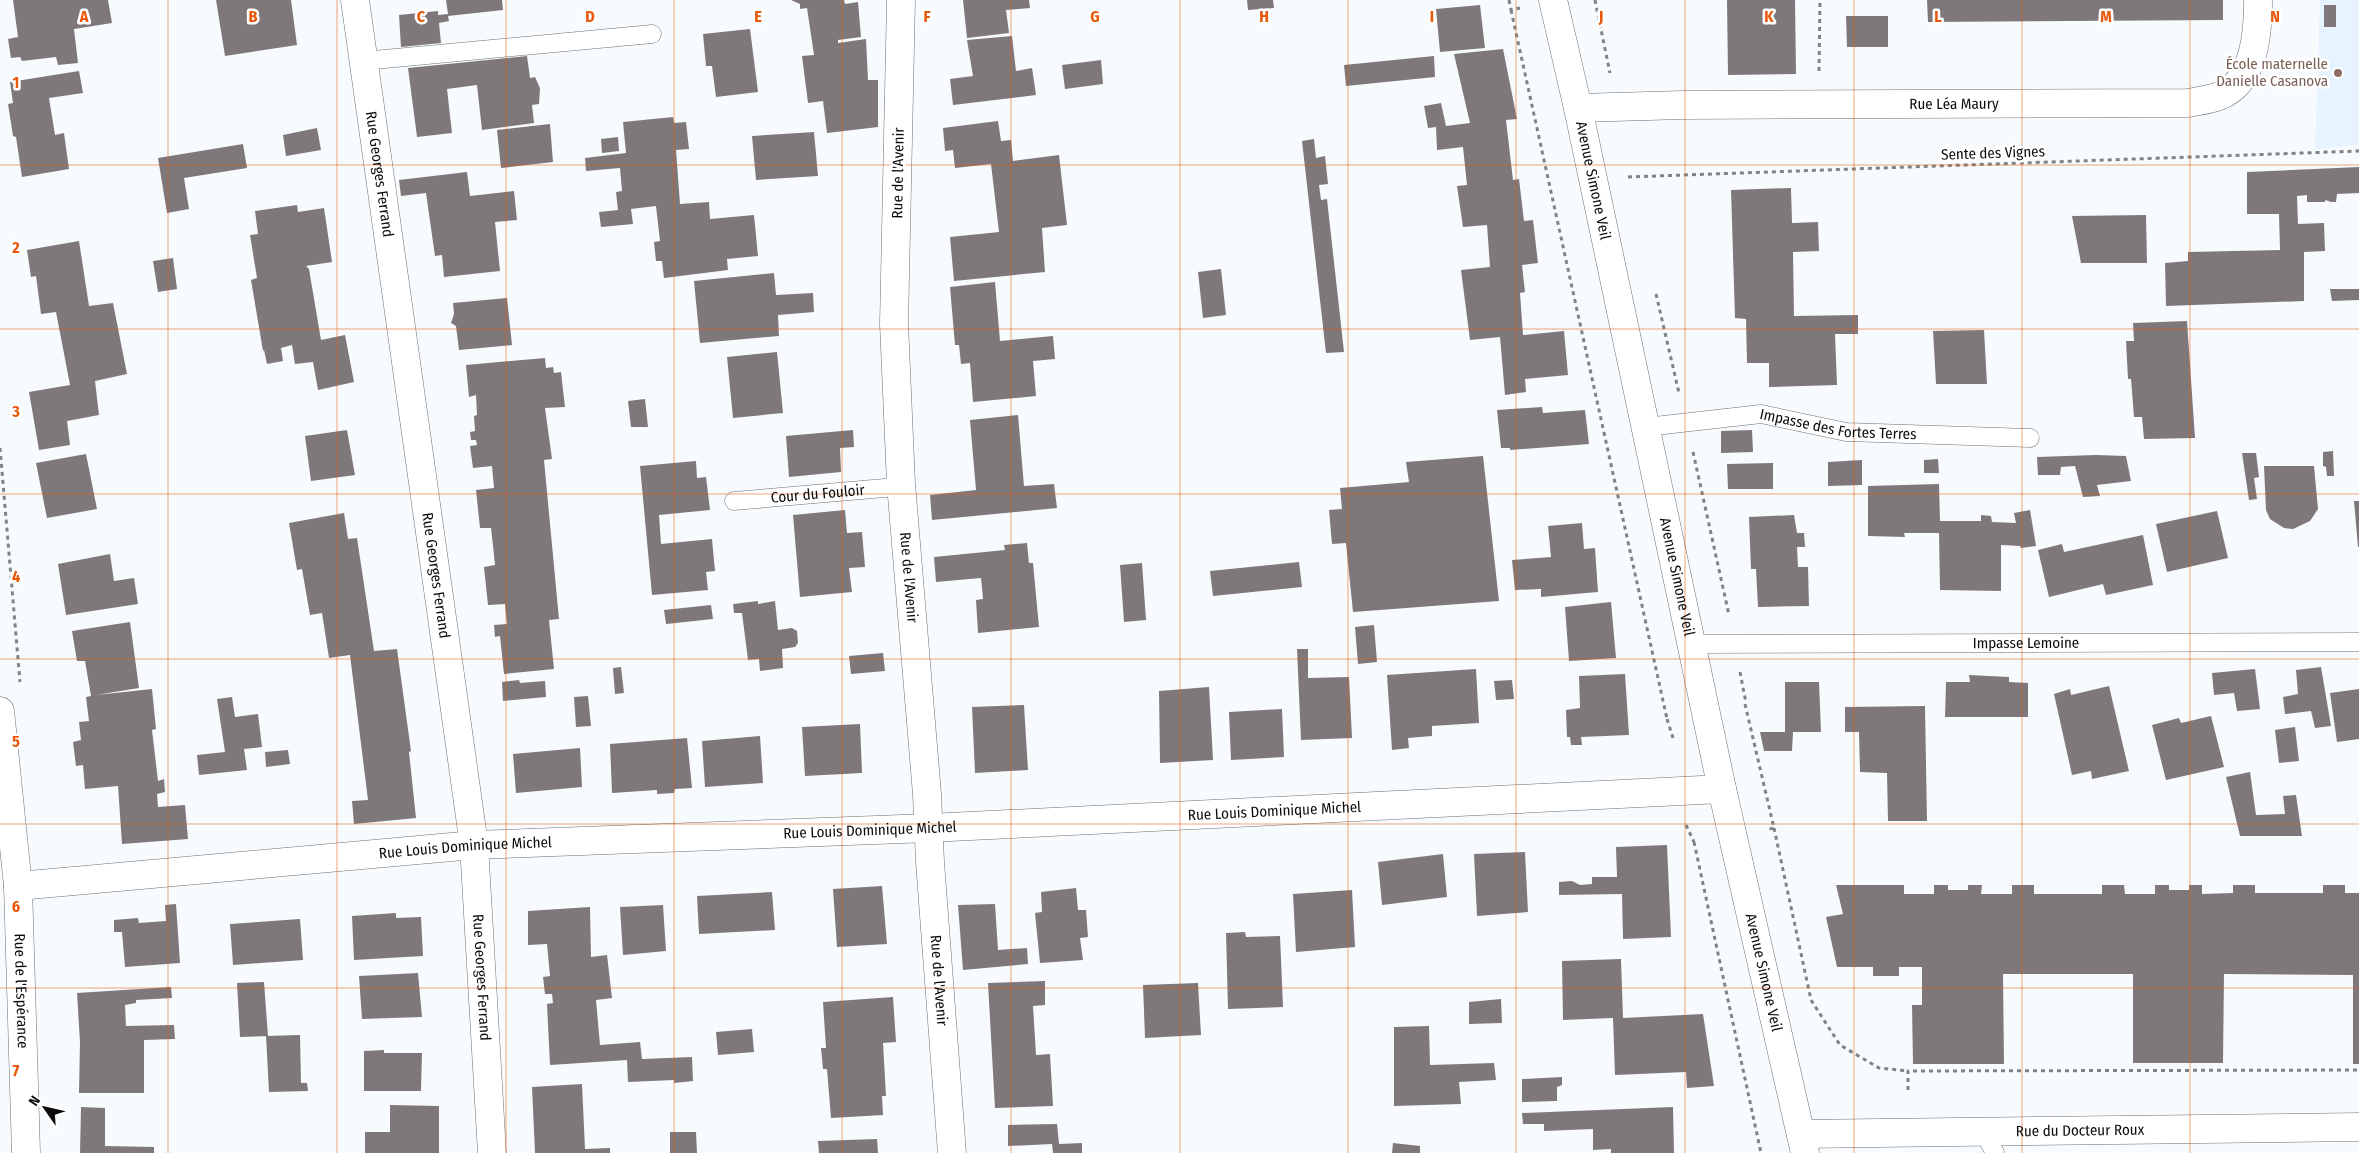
<svg xmlns="http://www.w3.org/2000/svg" width="2359" height="1153" viewBox="0 0 2359 1153" font-family="'Fira Sans Condensed',sans-serif">
<style>
.built{fill:#e7f3fe}
.building{fill:#7f787a}
.lines{fill:none;stroke-linecap:round;stroke-linejoin:round}
.lane-casing{stroke:#6b7074;stroke-width:19}
.street-casing{stroke:#6b7074;stroke-width:29}
.secondary-casing{stroke:#6b7074;stroke-width:29}
.path{stroke:#808385;stroke-width:3;stroke-dasharray:4 4;stroke-linecap:butt}
.lane{stroke:#fff;stroke-width:18}
.street{stroke:#fff;stroke-width:28}
.secondary{stroke:#fff;stroke-width:28}
.grid{fill:none;stroke:#e8590c;stroke-width:1;stroke-opacity:0.55}
.education-dot{fill:#8d6e63;stroke:#fff;stroke-width:2}
.labels{text-anchor:middle;stroke-width:5;stroke-linejoin:round;paint-order:stroke}
.education-label{font-size:15px;fill:#785e54;stroke:#fff;text-anchor:end}
.street-label{font-size:15px;fill:#0a0c0e;stroke:#fff}
.grid-label{font-size:16px;text-anchor:middle;font-weight:bold;fill:#e8590c;stroke:#fff;stroke-width:5;stroke-linejoin:round;paint-order:stroke}
</style>
<rect width="100%" height="100%" fill="#f8fbfe"/>
<path class="built" d="M2320 0H2359V145L2315 149Z"/>
<path class="building" d="M13 0H108L112 23 74 29 78 63 58 65 56 57 22 61 20 57 11 58 8 39 18 37Z
M216 0H291L297 45 225 56Z
M446 0H502L503 10 448 16 449 21 439 23 441 43 401 47 399 15 438 11V15L448 14Z
M791 0H844L845 4 858 2 861 37 838 40V51V43L866 39 868 80H878V127L827 133 823 101 808 103 802 56 814 55 807 8 800 9V4Z
M963 0H1029L1030 8 1006 10 1009 33 967 38Z
M1247 0H1273L1274 8 1248 10Z
M1727 0H1795L1796 74 1728 75Z
M1927 0H2223V20L1928 22Z
M1480 5 1485 48 1440 52 1436 9Z
M2324 5H2336V27H2324Z
M1846 16H1888V47H1847Z
M750 29 758 92 716 97 712 66H706L703 34Z
M1012 36 1016 71 1032 68 1036 95 953 105 950 79 973 76 967 40Z
M1503 49 1517 119 1506 120 1513 180 1519 179 1524 221 1533 220 1538 263 1522 265 1525 292 1520 293 1523 335 1564 331 1568 375 1525 379 1526 392 1505 395 1500 337 1470 340 1461 270 1490 267 1487 225 1463 227 1457 186 1467 185 1463 147 1437 150 1436 127 1428 128 1424 106 1441 103 1446 126 1470 123 1454 54Z
M527 56 530 78 535 77 540 88 539 104 532 105 534 123 482 130 477 85 447 89 452 133 417 137 408 68Z
M1434 56 1435 77 1346 86 1344 65Z
M1101 60 1103 84 1065 89 1062 65Z
M79 71 83 93 49 98 55 135 64 133 69 169 22 177 16 137 13 136 8 104 13 103 10 82Z
M673 117 674 123 686 122 689 149 676 150 680 204 709 202 710 219 754 215 758 256 727 259 728 270 664 278 662 261H656L654 242 660 241 656 206 631 209 633 224 601 227 599 212 618 210 616 192 622 191 620 168 586 171 585 158 626 153 623 122Z
M998 121 1001 141 1011 140 1013 161 1059 155 1067 225 1042 228 1045 272 954 281 950 237 999 232 991 164 955 168 953 150 945 151 943 128Z
M550 124 553 162 501 168 497 130Z
M317 128 321 150 286 156 283 135Z
M814 132 818 176 756 180 752 136Z
M618 137 619 151 602 153 601 139Z
M1314 139 1316 158 1325 156 1328 184 1319 185 1321 200 1327 199 1344 352 1326 353 1302 141Z
M243 144 247 168 184 178 189 209 167 213 158 158Z
M2359 167V193L2337 194 2336 202H2331L2325 200V202H2307V195L2297 196 2298 224 2324 223 2325 251 2304 252V301L2166 306 2165 263 2188 261V252L2280 250 2279 214H2247V172Z
M467 172 470 196 514 191 517 220 495 222 500 271 444 277 442 255 435 256 426 193 401 196 399 180Z
M1791 188 1792 223 1818 222 1819 251 1793 252 1794 316 1858 315V334H1835L1837 385 1769 387V363H1747L1746 319 1735 318 1731 190Z
M297 205 298 212 324 208 332 262 306 266 309 269 321 340 345 335 354 382 318 390 313 362 295 364 292 345 281 348 283 361 267 364 264 350 263 351 251 280 257 278 250 235 258 234 255 211Z
M2146 215 2147 263H2081L2072 216Z
M79 241 89 306 113 303 127 374 95 381 99 415 67 421 70 445 39 450 29 392 70 385 56 312 41 314 36 276 31 277 27 250Z
M173 258 177 289 158 292 153 261Z
M1221 269 1226 315 1203 318 1198 272Z
M774 273 776 295 813 293 814 312 778 315 779 336 700 343 694 281Z
M995 282 1000 341 1053 336 1055 359 1033 361 1036 396 973 402 970 363 961 364 959 345H955L950 287Z
M2330 289H2359V300L2332 301Z
M507 298 512 345 459 350 456 326 451 323 454 314 453 303Z
M2187 321 2195 438 2144 439 2142 417H2134L2131 379H2128L2126 341H2134L2133 323Z
M1984 330 1987 384H1936L1933 331Z
M777 352 783 413 733 418 727 357Z
M545 358 546 368 553 367 554 373 561 372 565 407 545 408 552 459 544 460 559 619 549 620 554 669 504 674 500 636 495 637 494 625 507 624 505 604 488 605 484 567 495 565 493 546 491 528H480L476 490 494 488 492 466 473 468 470 446 477 445 476 440H471L470 432 475 431 474 416 477 415 476 395 469 397 466 365Z
M645 399 648 427H631L628 401Z
M1542 407 1543 413 1585 410 1589 444 1510 450V448H1501L1497 410Z
M1018 415 1024 486 1054 484 1057 508 932 520 930 495 976 490 970 420Z
M347 430 355 475 311 481 305 436Z
M853 430 854 447 840 448 841 472 789 477 786 436Z
M1752 430 1753 452 1721 453V431Z
M2333 451 2334 476H2327L2326 467 2323 466V452Z
M2242 453H2256L2259 477 2254 478 2257 499 2249 500Z
M86 454 97 509 47 518 36 463Z
M2096 455 2126 456 2131 481 2097 485 2100 496 2083 497 2075 466 2061 467 2060 475H2038L2037 457Z
M1483 456 1499 601 1353 612 1346 543 1332 544 1329 510 1342 509 1340 488 1409 482 1406 462Z
M1938 459 1939 473H1924V460Z
M1862 460V485L1828 486V462Z
M696 461 697 478 706 477 710 510 659 515 661 544 712 539 715 571 706 572 708 590 652 595 640 466Z
M1773 463V489H1728L1727 464Z
M2264 466H2314L2318 509 2310 521 2293 529 2284 528 2270 519 2266 510Z
M1939 484 1940 521H1981V515L1991 516 1992 522 2016 523 2014 513 2030 510 2036 546 2021 548 2020 546 2001 545V591L1940 590 1939 533H1904L1905 537 1868 536V486Z
M2354 501H2359V547H2358Z
M845 510 847 533 862 532 865 567 849 568 852 592 800 597 793 515Z
M2217 511 2228 558 2167 572 2156 524Z
M344 513 348 539 357 538 374 651 397 649 411 751 409 752 416 818 354 824 352 801 368 800 350 655 329 658 322 613 310 615 302 569 297 570 289 523Z
M1794 515 1797 533H1804L1805 547H1797L1798 567H1808L1809 606 1758 607 1756 569H1751L1749 517Z
M1582 523 1584 549 1595 548 1598 592 1541 597V589L1515 590 1512 560 1551 557 1548 526Z
M2143 535 2153 585 2106 595 2103 584 2049 597 2038 550 2062 544 2064 552Z
M1027 543 1029 563H1033L1039 627 978 633 976 600 983 599 981 578 936 582 934 557 1005 550 1004 545Z
M110 554 114 581 134 578 138 604 66 615 58 564Z
M1299 562 1302 587 1213 596 1210 571Z
M1142 563 1146 620 1124 622 1120 565Z
M758 601V604L775 601 778 630 792 628 797 631 798 643 795 647 782 649 783 668 760 671 759 659 748 660 742 613H734L733 604Z
M1611 602 1616 658 1569 661 1565 607Z
M711 605 713 619 666 624 664 610Z
M130 622 139 688 96 695 152 689 156 729 152 730 158 781 164 779 165 792 157 794 158 807 185 805 188 839 122 844 118 786 85 789 83 765 76 766 73 742 81 740 79 722 89 721 86 697 91 696 85 661H77L72 631Z
M1374 625 1377 662 1358 664 1355 627Z
M1297 649H1308V678L1349 677 1352 738 1301 740Z
M883 653 885 671 851 674 849 656Z
M621 667 624 693 615 694 613 668Z
M2321 667 2331 726 2315 728 2311 711 2285 714 2283 697 2298 694 2296 670Z
M1476 669 1479 723 1432 726V736L1408 738 1409 748 1392 750 1387 675Z
M2255 669 2260 709 2237 711 2234 693 2214 695 2212 673Z
M1625 674 1629 735 1581 737 1582 745H1571L1570 737H1567L1566 710 1580 708 1579 676Z
M1969 675 2009 677V682L2028 683V717H1945L1946 682H1970Z
M519 680 520 683 545 681 546 697 503 701 502 682Z
M1512 680 1514 699 1496 700 1494 681Z
M1785 682H1819L1821 732H1793L1792 751H1764L1760 732H1785Z
M2109 686 2129 771 2092 779 2091 771 2072 775 2054 694 2070 689 2071 695Z
M1209 687 1213 760 1160 763 1159 691Z
M2359 689V739L2337 742 2330 693Z
M588 696 591 726 576 727 574 697Z
M232 697 235 717 258 714 262 747 244 749 247 770 199 775 197 755 225 752 217 699Z
M1024 705 1028 770 975 773 972 707Z
M1925 706 1927 821H1888L1887 773 1860 772 1859 732H1845V707Z
M1282 709 1284 757 1231 760 1229 712Z
M2211 716 2224 767 2166 780 2152 725 2179 718 2181 723Z
M860 724 862 773 805 776 802 727Z
M2295 727 2299 761 2279 763 2275 730Z
M760 736 763 783 705 787 702 741Z
M687 738 692 788 675 789 674 793 657 794V790L612 793 610 744Z
M580 748 582 787 516 793 513 754Z
M288 750 290 764 266 767 265 752Z
M2250 772 2256 815 2285 814 2283 796 2296 795 2302 836H2240L2226 777Z
M1667 845 1671 937 1623 939 1622 894 1559 895V882L1572 881 1580 885 1592 884V877H1617L1616 847Z
M1525 852 1528 912 1477 916 1474 854Z
M1443 854 1447 897 1382 905 1378 862Z
M1836 885H1904V894H1934V885H1948V890H1968V885H1982L1981 894H2012V885H2034V894H2102V885H2124L2125 894H2155V885H2169V890H2189V885H2202V894L2233 893V885H2255V893H2323V885H2345V893H2359V1064H2353V975L2224 974 2223 1063H2133V974H2003L2004 1064H1913L1912 1005H1922V967H1899V976H1873V967H1837L1826 917 1843 914Z
M882 886 887 944 837 947 833 889Z
M1076 888 1078 910H1086L1088 937 1080 938 1083 960 1040 963 1035 913 1042 912 1041 892Z
M1352 890 1355 947 1296 952 1293 894Z
M772 892 775 930 699 934 697 896Z
M176 904 180 963 125 967 122 932H114V920L138 918 139 923 166 921 165 905Z
M995 904 998 950 1027 948 1028 964 963 970 958 905Z
M663 905 666 951 623 955 620 907Z
M590 907 591 957 607 955 612 998 596 1000 600 1045 640 1042 642 1059 692 1057 693 1081 674 1083V1080L628 1082 627 1060 550 1065 547 1004 553 1003 552 994H545L543 977 550 976 547 944 528 945V911Z
M396 913V918L421 917 423 956 354 960 352 916Z
M300 919 303 960 233 965 230 924Z
M1245 932 1246 937 1280 936 1283 1007 1228 1009 1226 933Z
M1621 959 1623 1018 1703 1014 1714 1086 1687 1088 1686 1072 1615 1075 1613 1018 1563 1020 1562 961Z
M418 973 422 1017 362 1019 359 976Z
M1045 981V1005L1033 1006 1036 1055 1050 1054 1053 1106 995 1108 988 983Z
M264 982 268 1036 240 1037 237 983Z
M1198 983 1201 1035 1145 1038 1143 985Z
M171 987 172 998 136 1000V1003L125 1005 126 1026 174 1025 175 1039 144 1040V1093H79L80 1042 77 993Z
M893 997 896 1042 883 1043 886 1096H882L883 1115 831 1118 827 1069H823L821 1048H826L823 1002Z
M1501 999 1502 1023 1469 1024V1002Z
M1429 1026 1430 1065 1494 1063 1496 1080 1459 1082 1461 1104 1394 1106V1027Z
M752 1029 754 1052 718 1055 716 1032Z
M300 1035 301 1083H307L308 1091 269 1092 266 1036Z
M384 1050V1053H422L421 1091H364V1051Z
M1562 1077V1085L1557 1087V1101L1522 1102V1079Z
M582 1084 585 1149 610 1148V1153H535L532 1087Z
M390 1105 439 1106V1153H365V1132H390Z
M81 1107 105 1108V1146L154 1147V1153H80Z
M1673 1107 1674 1153H1611V1149L1593 1150V1129L1544 1131V1124H1523L1522 1113Z
M1057 1124 1059 1144 1082 1143V1153H1053L1052 1144 1008 1146V1125Z
M670 1132H696L697 1153H670Z
M877 1139 878 1153H819L818 1141Z
M1393 1143 1420 1146V1153H1392Z"/>
<g class="lines">
<defs>
<g id="lane">
<path d="M363 61 652 34"/>
<path id="s1" d="M1646 427 1761 414 1846 432 2030 438"/>
<path id="s2" d="M734 501 885 488 901 484"/>
<path id="s3" d="M1692 644 2359 642"/>
<path d="M1983 1131 1995 1153"/>
</g>
<g id="street">
<path id="s4" d="M355 0 474 845 492 1153"/>
<path id="s5" d="M901 0 894 324 901 484 927 794 930 862 952 1153"/>
<path id="s6" d="M1578 108 1683 105 2188 103C2198 101 2209 100 2219 96 2255 82 2258 33 2258 0"/>
<path id="s7" d="M0 711 18 886 26 1153"/>
<path id="s8" d="M18 886 474 845 929 828 1722 789"/>
<path id="s9" d="M1801 1134 2359 1127"/>
</g>
<g id="secondary">
<path id="s10" d="M1553 0 1578 108 1722 789 1805 1153"/>
</g>
</defs>
<use href="#lane" class="lane-casing"/>
<use href="#street" class="street-casing"/>
<use href="#secondary" class="secondary-casing"/>
<path class="path" d="M1509 0 1511 10 1520 8
M1595 0 1610 73
M1511 10 1667 719
M1819 71 1820 0
M1628 177 2359 151
M1656 294 1679 393
M0 448 20 682
M1693 452 1729 615
M1740 672 1746 703
M1745 704 1774 828 1766 830
M1667 719 1674 741
M1686 825 1694 842
M1774 828 1811 1000 1840 1045 1879 1068 1908 1071
M1694 842 1761 1153
M1908 1090V1071L2359 1070"/>
<use href="#lane" class="lane"/>
<use href="#street" class="street"/>
<use href="#secondary" class="secondary"/>
</g>
<path class="grid" d="M168 0V1153M337 0V1153M506 0V1153M674 0V1153M842 0V1153M1011 0V1153M1180 0V1153M1348 0V1153M1516 0V1153M1685 0V1153M1854 0V1153M2022 0V1153M2190 0V1153M0 165H2359M0 329H2359M0 494H2359M0 659H2359M0 824H2359M0 988H2359"/>
<circle class="education-dot" cx="2338" cy="73" r="5"/>
<g class="labels">
<g class="education-label">
<text x="2328" y="69">École maternelle<tspan x="2328" dy="17">Danielle Casanova</tspan></text>
</g>
<g class="street-label">
<text dy="5" stroke="none"><textPath href="#s6" startOffset="376">Rue Léa Maury</textPath></text>
<text transform="translate(1993 153) rotate(-2)" y="5">Sente des Vignes</text>
<text transform="translate(898 173) rotate(-89)" y="5">Rue de l'Avenir</text>
<text dy="5" stroke="none"><textPath href="#s4" startOffset="176">Rue Georges Ferrand</textPath></text>
<text dy="5" stroke="none"><textPath href="#s10" startOffset="185">Avenue Simone Veil</textPath></text>
<text dy="5" stroke="none"><textPath href="#s1" startOffset="194">Impasse des Fortes Terres</textPath></text>
<text dy="5" stroke="none"><textPath href="#s2" startOffset="84">Cour du Fouloir</textPath></text>
<text dy="5" stroke="none"><textPath href="#s4" startOffset="581">Rue Georges Ferrand</textPath></text>
<text dy="5" stroke="none"><textPath href="#s5" startOffset="578">Rue de l'Avenir</textPath></text>
<text dy="5" stroke="none"><textPath href="#s10" startOffset="590">Avenue Simone Veil</textPath></text>
<text dy="5" stroke="none"><textPath href="#s3" startOffset="334">Impasse Lemoine</textPath></text>
<text dy="5" stroke="none"><textPath href="#s8" startOffset="1259">Rue Louis Dominique Michel</textPath></text>
<text dy="5" stroke="none"><textPath href="#s8" startOffset="854">Rue Louis Dominique Michel</textPath></text>
<text dy="5" stroke="none"><textPath href="#s8" startOffset="449">Rue Louis Dominique Michel</textPath></text>
<text dy="5" stroke="none"><textPath href="#s10" startOffset="995">Avenue Simone Veil</textPath></text>
<text dy="5" stroke="none"><textPath href="#s4" startOffset="986">Rue Georges Ferrand</textPath></text>
<text dy="5" stroke="none"><textPath href="#s5" startOffset="982">Rue de l'Avenir</textPath></text>
<text dy="5" stroke="none"><textPath href="#s7" startOffset="281">Rue de l'Espérance</textPath></text>
<text dy="5" stroke="none"><textPath href="#s9" startOffset="279">Rue du Docteur Roux</textPath></text>
</g>
</g>
<g class="grid-label">
<text x="84" y="22">A</text>
<text x="253" y="22">B</text>
<text x="421" y="22">C</text>
<text x="590" y="22">D</text>
<text x="758" y="22">E</text>
<text x="927" y="22">F</text>
<text x="1095" y="22">G</text>
<text x="1264" y="22">H</text>
<text x="1432" y="22">I</text>
<text x="1601" y="22">J</text>
<text x="1769" y="22">K</text>
<text x="1938" y="22">L</text>
<text x="2106" y="22">M</text>
<text x="2275" y="22">N</text>
<text x="16" y="88">1</text>
<text x="16" y="253">2</text>
<text x="16" y="417">3</text>
<text x="16" y="582">4</text>
<text x="16" y="747">5</text>
<text x="16" y="912">6</text>
<text x="16" y="1076">7</text>
</g>
<g transform="translate(45 1108) rotate(304)" stroke="#ffffff" stroke-width="4" paint-order="stroke">
<path d="M0-4L9 19L0 12L-9 19Z" fill="#0a0c0e"/>
<text y="-8" font-size="14" font-weight="bold" text-anchor="middle" fill="#0a0c0e">N</text>
</g>
</svg>
